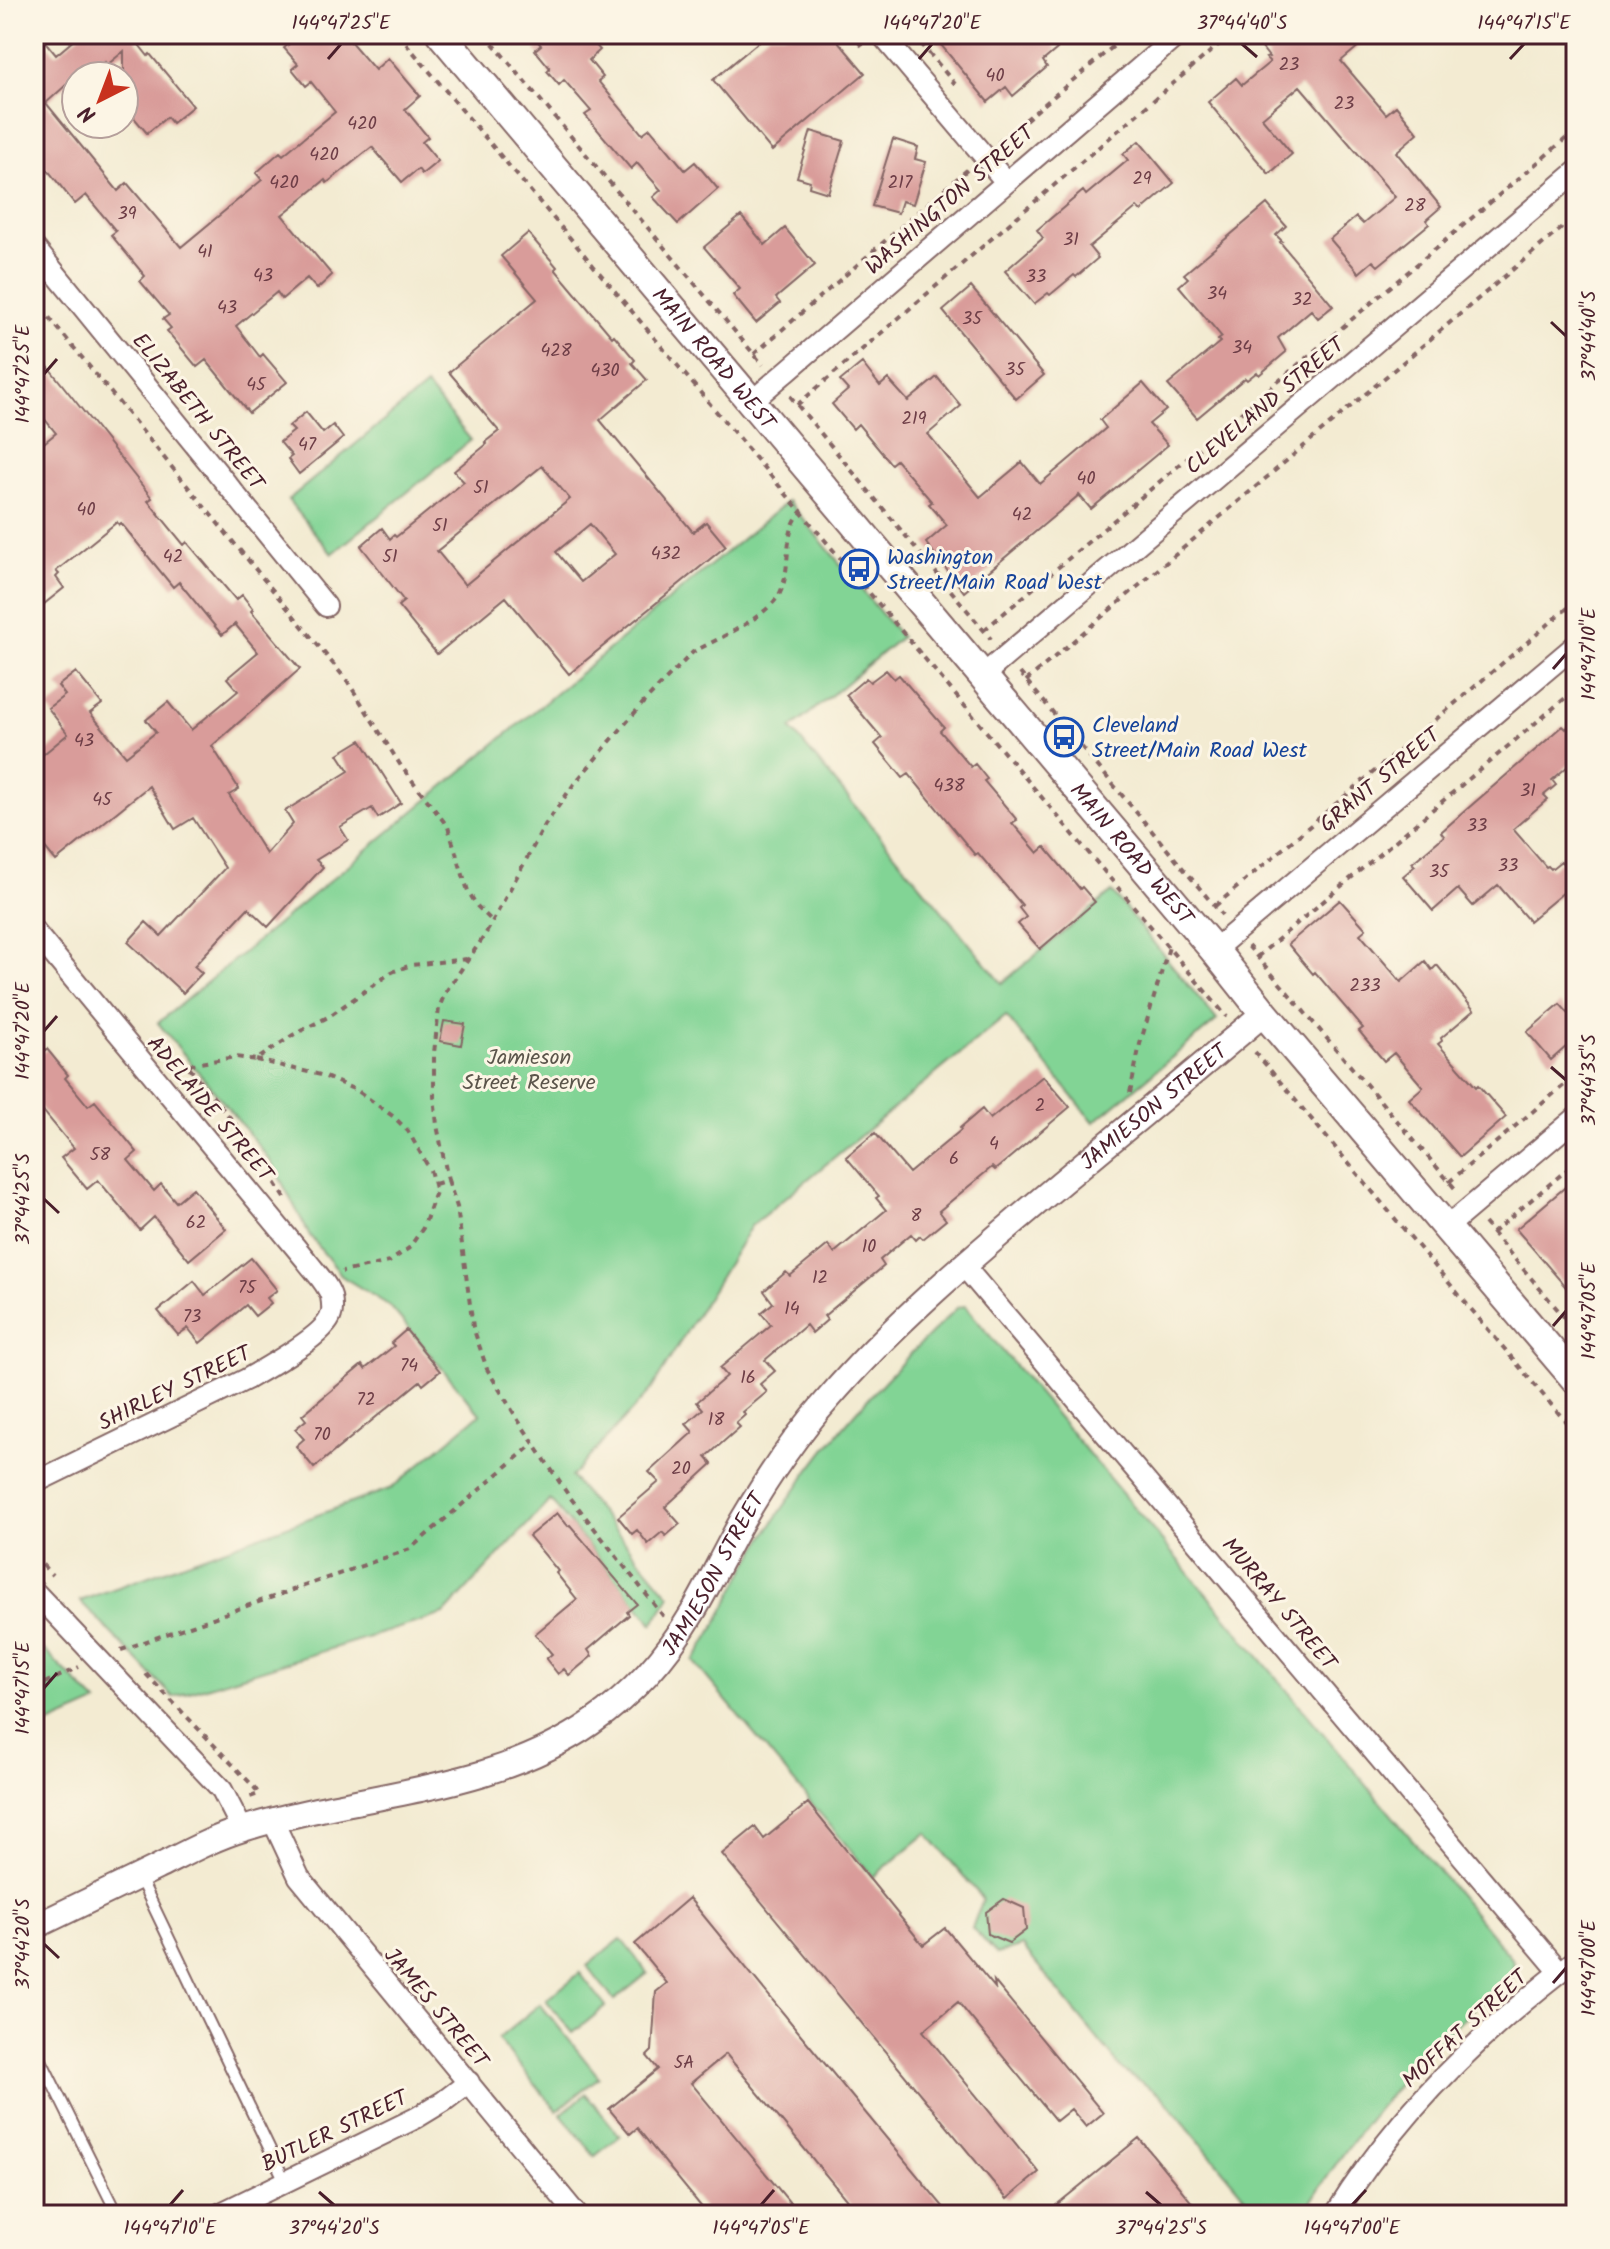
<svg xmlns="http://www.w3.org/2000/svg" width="1610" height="2249" viewBox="0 0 1610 2249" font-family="Kalam,sans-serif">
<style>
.green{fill:#82d495;stroke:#667a60;stroke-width:2}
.building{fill:#d99c9a;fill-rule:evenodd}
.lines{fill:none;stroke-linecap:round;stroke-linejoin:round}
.service-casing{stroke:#856665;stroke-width:14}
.minor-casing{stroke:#856665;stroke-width:24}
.tertiary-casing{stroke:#856665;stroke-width:28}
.secondary-casing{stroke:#856665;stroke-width:32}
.path{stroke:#856665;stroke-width:4;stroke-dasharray:6 6;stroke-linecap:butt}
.service{stroke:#fff;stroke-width:10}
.minor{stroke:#fff;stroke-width:20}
.tertiary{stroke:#fff;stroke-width:24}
.secondary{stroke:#fff;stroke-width:28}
.ticks{fill:none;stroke:#4a1f2b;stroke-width:3}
.labels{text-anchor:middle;stroke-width:6;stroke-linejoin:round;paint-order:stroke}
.number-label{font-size:18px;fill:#6e3e47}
.street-label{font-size:22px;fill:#4a1f2b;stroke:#fcf5e5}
.transit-label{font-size:22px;fill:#164399;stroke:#fcf5e5;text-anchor:start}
.park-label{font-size:22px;fill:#5b554b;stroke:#fcf5e5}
.neatline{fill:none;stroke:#4a1f2b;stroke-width:3}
.ticks-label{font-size:20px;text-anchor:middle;fill:#4a1f2b}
</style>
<rect width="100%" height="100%" fill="#fcf5e5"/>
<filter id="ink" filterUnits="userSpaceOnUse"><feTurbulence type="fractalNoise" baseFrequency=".0125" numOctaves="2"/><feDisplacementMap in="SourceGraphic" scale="16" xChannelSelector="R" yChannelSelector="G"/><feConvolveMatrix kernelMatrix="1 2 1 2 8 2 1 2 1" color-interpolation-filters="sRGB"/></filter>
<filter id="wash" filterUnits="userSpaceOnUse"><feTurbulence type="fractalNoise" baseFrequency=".006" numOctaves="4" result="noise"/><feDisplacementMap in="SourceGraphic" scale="32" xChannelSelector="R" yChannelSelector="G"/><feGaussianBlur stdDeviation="1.8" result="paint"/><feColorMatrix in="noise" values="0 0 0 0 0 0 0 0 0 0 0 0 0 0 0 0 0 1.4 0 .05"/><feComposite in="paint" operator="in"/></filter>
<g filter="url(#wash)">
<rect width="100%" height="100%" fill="#f3ebd2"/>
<path class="green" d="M426 386 471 440 332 554 288 500Z
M788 501 901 637 791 729 1002 983 1112 892 1217 1020 1094 1122 1006 1016 751 1226 651 1390 571 1477 670 1596 653 1624 550 1500 444 1614 173 1697 80 1601 392 1488 480 1414 390 1306 343 1277 310 1236 273 1165 255 1141 158 1023Z
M965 1306 1514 1961 1512 1976C1487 1997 1462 2018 1439 2041 1387 2093 1341 2152 1303 2215H1260L1161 2095 1123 2070 1022 1946 997 1954 972 1928 983 1899 927 1833 873 1877 693 1661C716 1630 731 1594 750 1561 762 1540 775 1519 789 1499 837 1427 896 1367 958 1307Z
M34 1640 97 1703 34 1731Z
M621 1939 648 1973 614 2000 587 1966Z
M580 1973 606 2006 573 2033 546 2000Z
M540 2004 599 2077 557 2111 498 2039Z
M586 2094 620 2136 595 2156 561 2114Z"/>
<g id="blocks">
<path class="building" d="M34 34H39L56 55 81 34H145L136 41 148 56 150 54 193 106 172 123 167 117 147 133 124 106V51L107 65 105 62 88 76H76L46 103 118 191 127 183 181 247 262 180 256 173 280 152 283 155 335 112 311 82 306 86 292 69 298 64 284 48 301 34H344L375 70 388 58 420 96 405 109 428 137 422 142 438 161 422 174 418 169 402 182 372 147 327 183 325 180 282 215 332 275 317 289 307 278 282 299 277 292 236 326 260 357 263 354 287 382 249 413 206 360 197 367 167 331 171 328 163 319 169 315 140 281 145 276 111 235 116 231 86 195 75 204 34 153Z
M532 34H586L600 50 589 60 603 77 598 81 642 134 650 128 685 170 695 162 718 189 678 224 653 197 661 190 637 163 631 169 585 115 591 111 564 80 559 85 547 71 550 68 535 50 541 45Z
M768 34H832L865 73 772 151 713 80Z
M932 34H1045L1057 49 1043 61 1047 67 1013 96 1006 87 988 102Z
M1269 34H1373L1341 61 1386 114 1396 106 1418 133 1396 152 1441 207 1426 220 1429 224 1378 266 1373 261 1359 273 1330 239 1356 217 1363 224 1395 197 1300 86 1262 118 1292 154 1269 174 1208 102 1236 78 1242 85 1270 62 1266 58 1269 57 1258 43Z
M811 131 844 141 828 193 809 187 810 181 797 177Z
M893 139 918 147 915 159 926 162 913 204 902 201 898 213 872 206Z
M1139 141 1174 183 1141 211 1137 207 1089 247 1098 258 1076 277 1074 275 1050 295 1048 293 1034 304 1005 271 1043 238 1037 230 1083 191 1086 195 1128 160 1123 154Z
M1267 204 1286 226 1276 235 1282 241 1280 242 1333 306 1318 318 1311 310 1278 338 1286 352 1259 375 1257 372 1247 380 1245 378 1197 418 1168 385 1220 342 1218 340 1222 337 1179 286 1188 278 1184 274Z
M741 216 765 245 785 228 815 265 776 298 780 303 756 323 733 295 740 289 704 247Z
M528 233 557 267 555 269 612 337 614 335 635 360 632 363 647 380 600 420 693 532 706 522 726 546 569 674 506 597 437 654 398 606 404 601 361 546 382 528 390 539 394 535 396 537 464 482 454 471 487 444 485 442 499 431 449 372 537 299 501 256ZM542 466 570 499 465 585 437 551ZM590 524 615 554 581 582 556 552Z
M971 287 1044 375 1016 399 943 311Z
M34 349 152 498 148 501 184 545 187 542 236 600 242 595 253 609 251 611 300 669 212 746 239 789 229 795 266 854 293 824 285 811 349 771 338 754 361 740 401 803 378 818 372 808 340 827 348 840 316 860 323 867 268 927 248 908 194 966 202 973 183 993 128 942 146 922 161 936 225 868 193 818 175 829 149 786 56 861 34 834V762L68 734 48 708 65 695 58 686 76 672 102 704 90 713 126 756 156 732 146 720 168 702 191 730 238 691 227 678 258 652 235 624 222 635 179 582 173 587 121 523 119 525 117 522 56 571 59 574 56 577 64 588 44 604 34 592V451L56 433 34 406Z
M862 363 880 386 888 379 908 401 937 377 961 406 928 434 980 497 1022 462 1040 484 1106 428 1100 420 1143 383 1166 410 1149 424 1168 445 1091 509 1079 495 964 592 926 543 947 525 929 504 932 502 896 460 891 464 858 424 853 429 832 404 848 390 840 381Z
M306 412 323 433 333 425 343 438 299 474 288 459 292 456 280 442 294 431 289 426Z
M886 670 894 679 899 675 944 727 940 731 971 767 975 764 987 779 984 781 1017 820 1012 823 1038 853 1045 847 1080 889 1082 887 1095 902 1040 949 1018 924 1026 917 1019 908 1022 905 978 853 975 855 909 774 903 778 875 744 882 738 846 695 866 678 870 682Z
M1576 720V759L1552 780 1556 785 1544 795 1548 799 1513 829 1546 867 1548 866 1551 869 1561 861 1576 882 1529 921 1498 885 1473 906 1458 889 1433 911 1403 876 1415 866 1412 863 1444 836 1441 832 1466 810 1563 726 1566 729Z
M1340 900 1366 929 1360 934 1401 982 1425 961 1432 970 1437 965 1474 1010 1441 1038 1442 1041 1438 1044 1476 1087 1478 1085 1506 1117 1460 1157 1409 1099 1423 1087 1394 1053 1384 1061 1359 1031 1363 1028 1315 972 1313 974 1288 944Z
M1560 1004 1576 1022V1038L1551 1060 1527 1032Z
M444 1021 465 1024 461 1045 440 1041Z
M47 1049 68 1075 65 1078 88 1106 95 1101 137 1152 128 1160 154 1191 161 1184 176 1202 193 1188 226 1229 189 1260 154 1217 140 1230 98 1180 87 1189 61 1158 74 1148 34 1100V1060Z
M1043 1076 1070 1107 995 1170 992 1167 939 1211 946 1220 923 1239 920 1236 916 1240 911 1234 880 1260 884 1266 824 1316 827 1320 812 1333 806 1325 765 1360 775 1371 760 1384 767 1392 743 1412 745 1415 736 1423 740 1427 706 1457 712 1464 665 1507 680 1524 666 1536 662 1532 648 1544 637 1530 632 1534 618 1517 659 1482 649 1472 693 1432 686 1424 703 1409 697 1402 727 1376 720 1368 771 1325 761 1313 773 1303 764 1291 786 1272 790 1276 828 1245 834 1253 886 1210 876 1198 879 1196 846 1157 875 1133 909 1173 961 1130 960 1128 982 1109 990 1119Z
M1576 1178V1299L1516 1229Z
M251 1258 277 1290 267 1298 271 1303 255 1316 246 1305 200 1343 188 1328 178 1335 158 1311 194 1281 205 1295Z
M406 1330 440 1371 423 1385 420 1381 314 1468 296 1446 304 1439 295 1429 306 1420 302 1415 362 1365 365 1369 394 1346 391 1343Z
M557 1513 568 1526 570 1525 637 1604 627 1612 629 1615 588 1650 592 1656 569 1675 564 1669 558 1674 546 1659 552 1654 535 1634 577 1599 556 1573 558 1571 529 1536Z
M808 1803 923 1945 945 1928 995 1988 994 1981 1103 2113 1086 2127 1071 2109 1056 2121 958 2002 923 2031 1039 2172 1007 2199 722 1854 755 1827 764 1839Z
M689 1898 797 2030 950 2215H859L726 2054 691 2083 800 2215H708L637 2128 630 2134 609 2109 658 2069 647 2056 652 2051 656 1992 667 1983 635 1944Z
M1004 1899 1024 1908 1026 1930 1009 1943 988 1934 986 1912Z
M1139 2138 1202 2215H1044Z"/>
</g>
</g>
<g filter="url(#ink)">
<use href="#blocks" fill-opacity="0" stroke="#856665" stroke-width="2"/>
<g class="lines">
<defs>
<path id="service" d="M139 1876 285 2181
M34 2046 118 2215"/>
<path id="minor" d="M881 34 1006 182
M34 247 326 606
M751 402 1179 34
M982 676 1576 172
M34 931 306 1260C314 1271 327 1283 331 1296 332 1302 333 1310 331 1315 326 1335 266 1368 247 1379L34 1483
M1214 950 1576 645
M1447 1227 1576 1118
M963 1265 1560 1972
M34 1591 222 1790 242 1829
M273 1821 299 1877 577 2215
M217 2215 416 2118 444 2101 469 2082
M1335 2215C1397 2114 1482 2031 1576 1960"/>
<g id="tertiary">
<path id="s1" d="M34 1927C75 1907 115 1888 156 1868 184 1854 213 1838 243 1829 358 1792 489 1794 591 1723 633 1694 667 1656 693 1612 710 1583 725 1551 742 1521 767 1478 796 1435 829 1398 892 1325 964 1264 1038 1202 1113 1139 1189 1077 1264 1013"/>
</g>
<g id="secondary">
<path id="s2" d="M441 34 1214 950 1264 1013 1576 1380"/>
</g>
</defs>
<use href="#service" class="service-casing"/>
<use href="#minor" class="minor-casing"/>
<use href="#tertiary" class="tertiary-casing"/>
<use href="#secondary" class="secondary-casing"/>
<path class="path" d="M398 34 1227 1017
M485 34 763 365
M851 34 862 46
M913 34 955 84
M998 143 1128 34
M34 299 348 682 401 766 448 827 468 891 477 906 493 922
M754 354 967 170
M790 396 991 639
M797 405 1231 34
M984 630 1576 130
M1020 673 1222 915
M1026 681 1576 216
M1215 906 1576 601
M1248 946 1458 1192
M1257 957 1576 689
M1255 1052 1576 1434
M256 1060 321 1075 358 1091 394 1117 408 1131 430 1170 436 1192 423 1228 409 1248 389 1262 342 1272
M1130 1093 1140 1044 1169 947
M448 1180 457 1207 473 1327 487 1369 518 1420 569 1496 664 1617
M1449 1182 1576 1075
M435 1184 448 1180 437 1125 434 1096V1053L439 1008 445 993 485 935 545 825 574 784 643 703 693 652C717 639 767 618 780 593 793 566 781 531 803 510
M285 1198 250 1142 187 1065 236 1057 256 1060 293 1035 328 1017 392 972 411 965 467 959
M1484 1223 1576 1331
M1492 1233 1576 1162
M34 1556 52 1575
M121 1650 410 1549 533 1444
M146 1674 254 1787 259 1794 250 1797
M34 1688 79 1667"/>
<use href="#service" class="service"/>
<use href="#minor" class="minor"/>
<use href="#tertiary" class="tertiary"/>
<use href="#secondary" class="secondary"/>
</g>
</g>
<path class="ticks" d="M1242 44 1257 57M328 59 341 44M919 59 932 44M1510 59 1524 44M1551 322 1566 336M44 374 57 359M1553 669 1566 654M44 1031 57 1016M1551 1067 1566 1080M44 1199 59 1213M1553 1326 1566 1311M44 1688 57 1673M44 1944 59 1958M1553 1983 1566 1968M319 2192 334 2205M1146 2192 1161 2205M170 2205 183 2190M761 2205 774 2190M1352 2205 1366 2190"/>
<defs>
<symbol id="bus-ring" viewBox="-11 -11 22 22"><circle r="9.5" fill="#fcf5e5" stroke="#1a4fb4" stroke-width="1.5"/><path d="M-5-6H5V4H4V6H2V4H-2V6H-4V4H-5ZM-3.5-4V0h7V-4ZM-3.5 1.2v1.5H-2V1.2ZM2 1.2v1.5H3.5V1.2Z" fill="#1a4fb4"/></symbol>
</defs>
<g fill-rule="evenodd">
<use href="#bus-ring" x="837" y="547" width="44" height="44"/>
<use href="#bus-ring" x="1042" y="715" width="44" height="44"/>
</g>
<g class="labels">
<g class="number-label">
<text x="1289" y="70">23</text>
<text x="995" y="81">40</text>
<text x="1344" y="109">23</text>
<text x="362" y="129">420</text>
<text x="324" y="160">420</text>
<text x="1142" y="184">29</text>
<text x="284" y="188">420</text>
<text x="900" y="188">217</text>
<text x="1415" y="211">28</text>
<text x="127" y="219">39</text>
<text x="1071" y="245">31</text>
<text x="205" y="257">41</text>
<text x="263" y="281">43</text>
<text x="1036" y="282">33</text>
<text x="1217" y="299">34</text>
<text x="1302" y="305">32</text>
<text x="227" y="313">43</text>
<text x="972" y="324">35</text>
<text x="1242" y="353">34</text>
<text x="556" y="356">428</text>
<text x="1015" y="375">35</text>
<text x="605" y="376">430</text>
<text x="256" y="390">45</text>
<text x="914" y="424">219</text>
<text x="307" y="450">47</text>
<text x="1086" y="484">40</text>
<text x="481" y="493">51</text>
<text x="86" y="515">40</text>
<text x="1022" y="520">42</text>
<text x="440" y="531">51</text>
<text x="666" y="559">432</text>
<text x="173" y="562">42</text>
<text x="390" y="562">51</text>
<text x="84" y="746">43</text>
<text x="949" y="791">438</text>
<text x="1528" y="796">31</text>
<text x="102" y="805">45</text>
<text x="1477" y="831">33</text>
<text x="1508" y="871">33</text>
<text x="1439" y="877">35</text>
<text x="1365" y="991">233</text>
<text x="1040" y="1111">2</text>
<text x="994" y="1149">4</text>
<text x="100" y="1160">58</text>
<text x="954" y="1164">6</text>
<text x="916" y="1221">8</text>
<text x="196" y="1228">62</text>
<text x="869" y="1252">10</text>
<text x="820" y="1283">12</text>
<text x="247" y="1293">75</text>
<text x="792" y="1314">14</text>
<text x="192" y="1322">73</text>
<text x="409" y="1371">74</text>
<text x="748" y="1383">16</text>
<text x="366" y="1405">72</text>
<text x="716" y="1425">18</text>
<text x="322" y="1440">70</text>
<text x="681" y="1474">20</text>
<text x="684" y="2068">5A</text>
</g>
<g class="street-label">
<text transform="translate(949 199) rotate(-41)" y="8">WASHINGTON STREET</text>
<text dy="8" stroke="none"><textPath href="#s2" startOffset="424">MAIN ROAD WEST</textPath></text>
<text transform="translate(1264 405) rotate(-40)" y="8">CLEVELAND STREET</text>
<text transform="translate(199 411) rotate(51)" y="8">ELIZABETH STREET</text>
<text transform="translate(1379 779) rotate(-40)" y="8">GRANT STREET</text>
<text dy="8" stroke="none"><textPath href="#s2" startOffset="1072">MAIN ROAD WEST</textPath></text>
<text dy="8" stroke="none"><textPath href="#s1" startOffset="1440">JAMIESON STREET</textPath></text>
<text transform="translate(211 1108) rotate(50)" y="8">ADELAIDE STREET</text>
<text transform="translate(174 1387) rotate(-26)" y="8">SHIRLEY STREET</text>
<text dy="8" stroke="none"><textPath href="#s1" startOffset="792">JAMIESON STREET</textPath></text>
<text transform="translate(1280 1603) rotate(50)" y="8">MURRAY STREET</text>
<text transform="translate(437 2007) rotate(50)" y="8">JAMES STREET</text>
<text transform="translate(1464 2028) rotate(-43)" y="8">MOFFAT STREET</text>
<text transform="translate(334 2130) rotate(-26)" y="8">BUTLER STREET</text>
</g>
<g class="transit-label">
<text x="887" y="564">Washington<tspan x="887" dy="25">Street/Main Road West</tspan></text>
<text x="1092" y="732">Cleveland<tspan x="1092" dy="25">Street/Main Road West</tspan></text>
</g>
<g class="park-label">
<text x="529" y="1064">Jamieson<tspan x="529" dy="25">Street Reserve</tspan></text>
</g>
</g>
<rect width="1610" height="2249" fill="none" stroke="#fcf5e5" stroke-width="88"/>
<g transform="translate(100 100) rotate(222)"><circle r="38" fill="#fcf5e5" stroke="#b59f9b" stroke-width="2"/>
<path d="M0-6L14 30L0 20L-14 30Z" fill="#c8321e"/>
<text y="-12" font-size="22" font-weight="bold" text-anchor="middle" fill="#4a1f2b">N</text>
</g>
<rect x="44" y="44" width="1522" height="2161" class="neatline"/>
<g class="ticks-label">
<text x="341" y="29">144°47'25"E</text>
<text x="932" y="29">144°47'20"E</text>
<text x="1242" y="29">37°44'40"S</text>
<text x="1524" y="29">144°47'15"E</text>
<text transform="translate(1588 336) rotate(-90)" y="7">37°44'40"S</text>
<text transform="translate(22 374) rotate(-90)" y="7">144°47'25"E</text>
<text transform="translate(1588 654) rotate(-90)" y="7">144°47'10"E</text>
<text transform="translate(22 1031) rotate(-90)" y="7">144°47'20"E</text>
<text transform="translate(1588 1080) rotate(-90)" y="7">37°44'35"S</text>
<text transform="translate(22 1199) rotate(-90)" y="7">37°44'25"S</text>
<text transform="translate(1588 1311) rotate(-90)" y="7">144°47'05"E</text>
<text transform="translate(22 1688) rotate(-90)" y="7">144°47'15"E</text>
<text transform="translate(22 1944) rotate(-90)" y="7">37°44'20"S</text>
<text transform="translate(1588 1968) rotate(-90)" y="7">144°47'00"E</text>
<text x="170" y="2234">144°47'10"E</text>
<text x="334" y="2234">37°44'20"S</text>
<text x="761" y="2234">144°47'05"E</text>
<text x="1161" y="2234">37°44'25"S</text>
<text x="1352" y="2234">144°47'00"E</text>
</g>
</svg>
